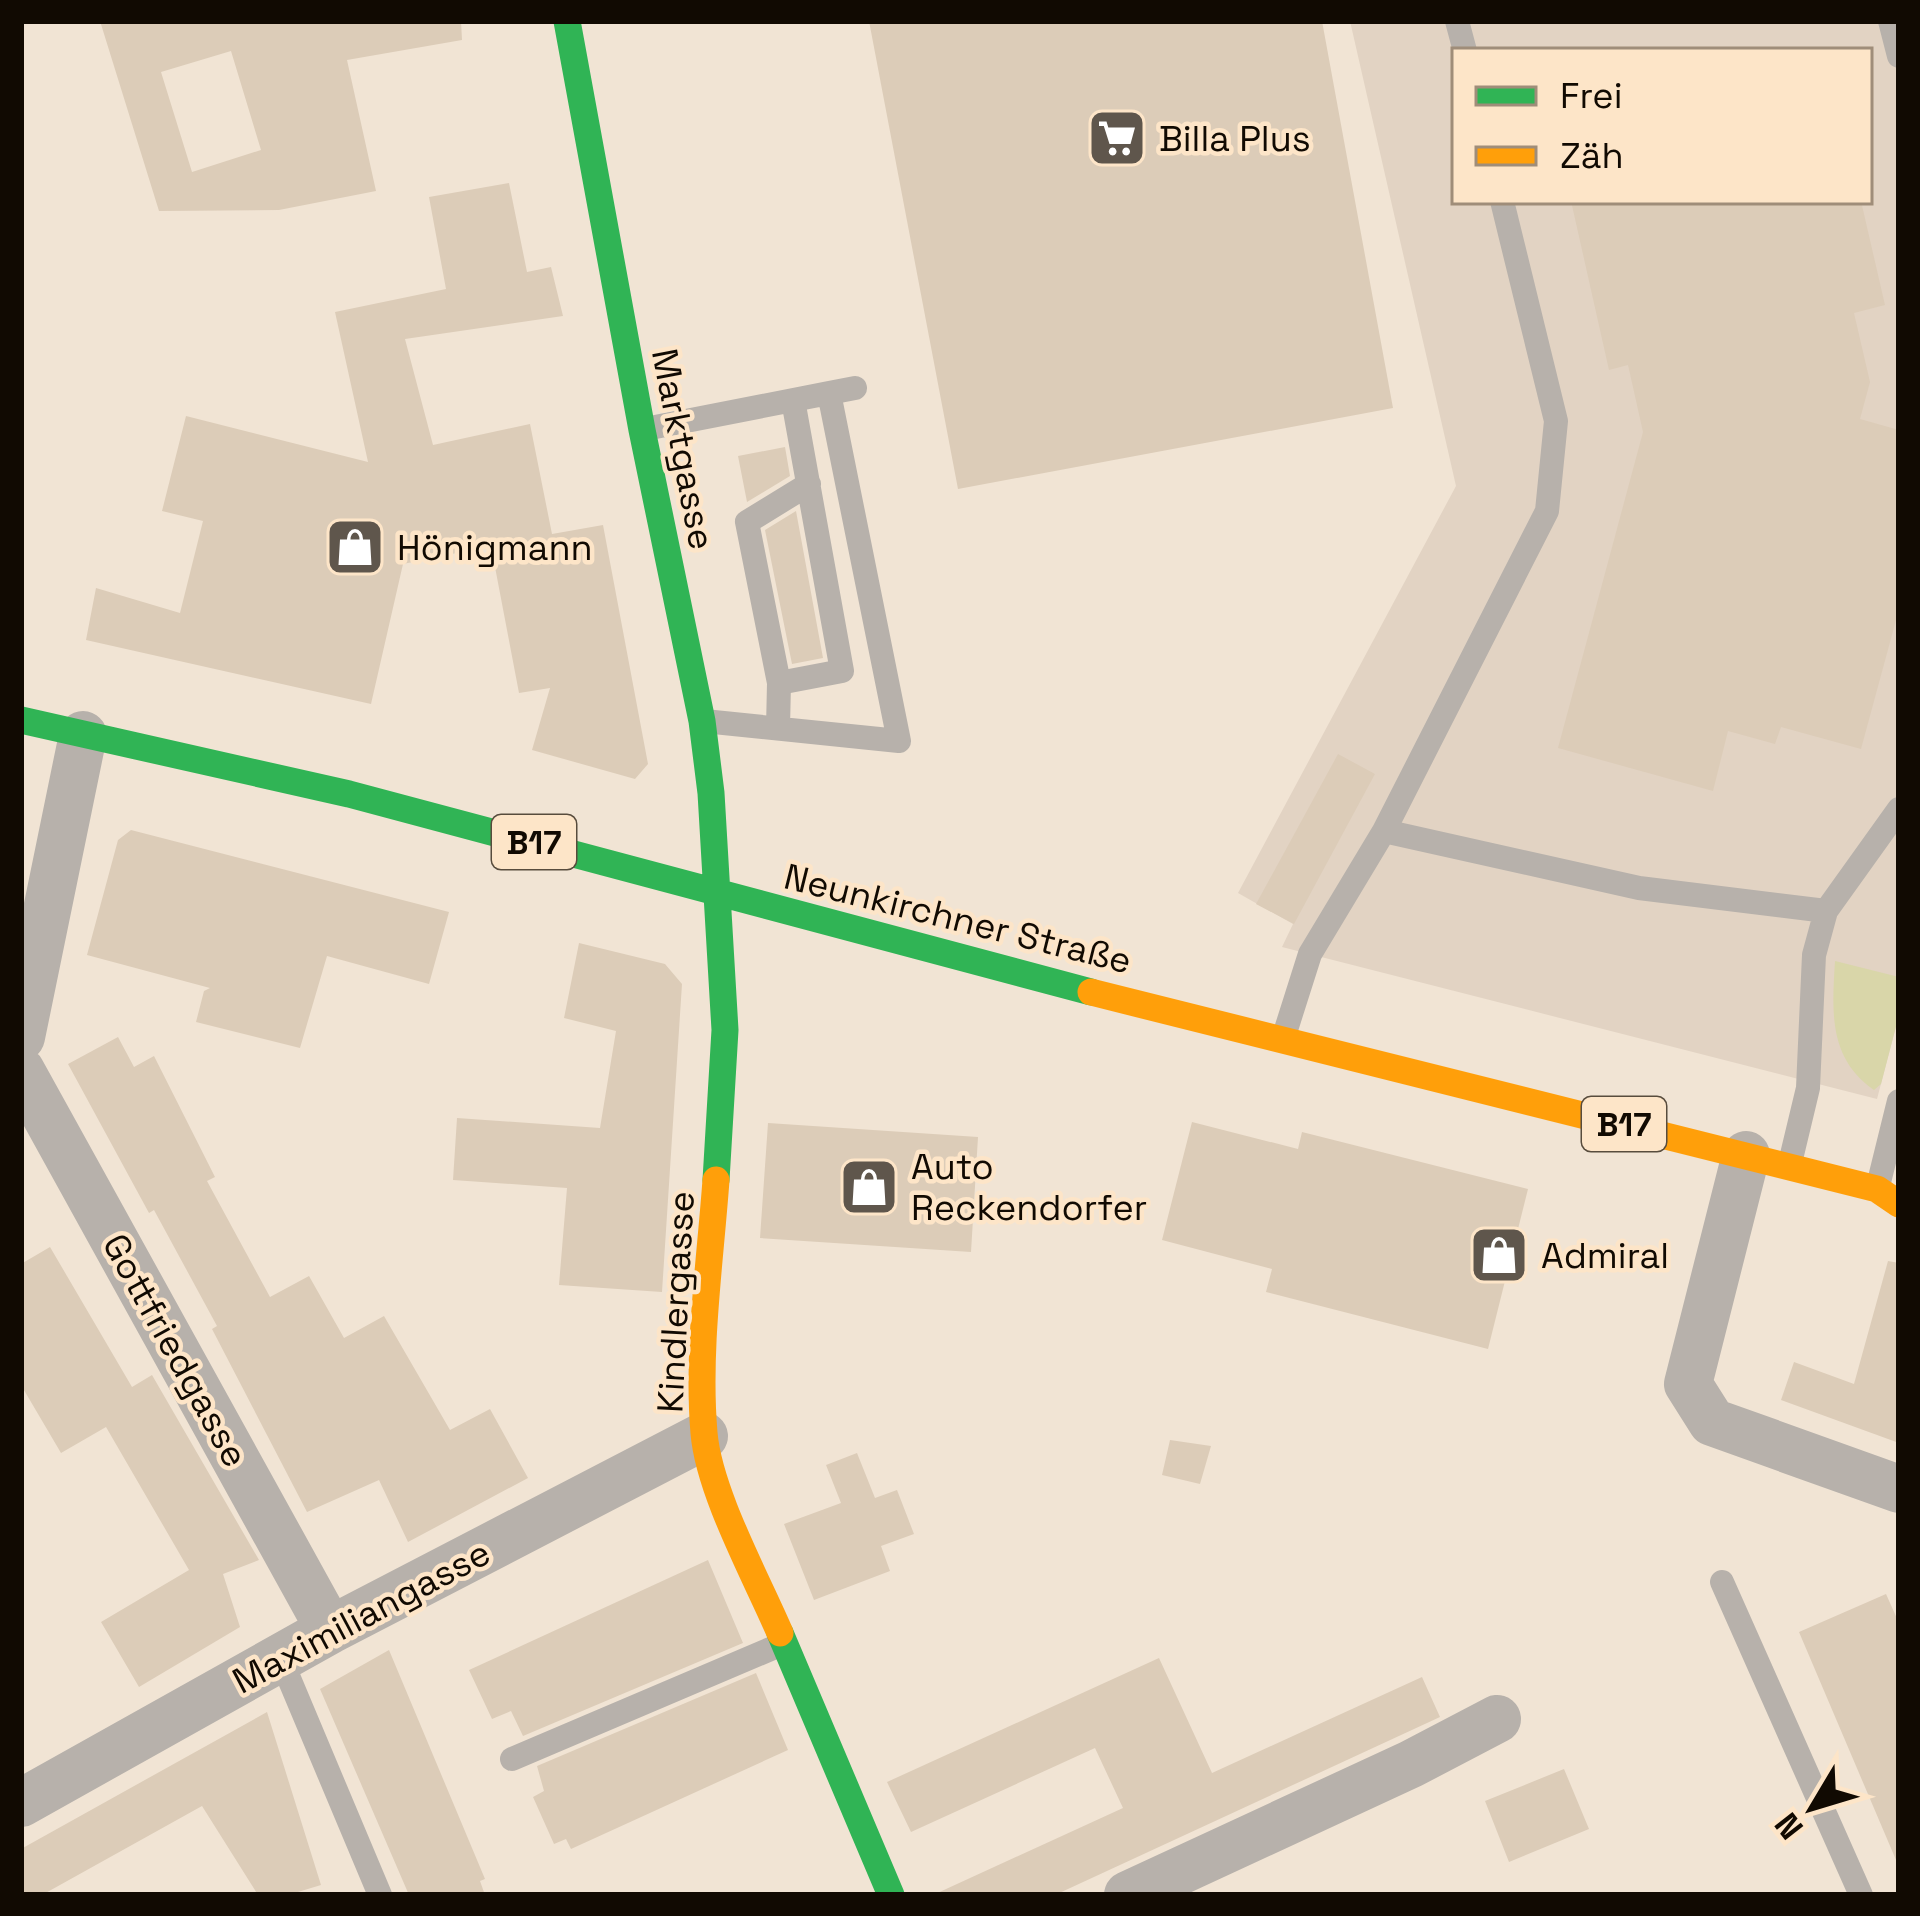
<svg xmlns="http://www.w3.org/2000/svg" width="1920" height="1916" viewBox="0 0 1920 1916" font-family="'Space Grotesk',sans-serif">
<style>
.industrial{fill:#e2d3c3;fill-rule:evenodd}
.green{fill:#d9d6a9}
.building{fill:#dcccb8;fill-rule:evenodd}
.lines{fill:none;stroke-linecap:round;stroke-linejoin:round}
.lane{stroke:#b7b1ab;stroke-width:24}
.street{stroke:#b7b1ab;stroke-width:48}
.fast{stroke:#30b455;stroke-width:27}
.slow{stroke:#ff9f0a;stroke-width:27}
.labels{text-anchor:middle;stroke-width:9;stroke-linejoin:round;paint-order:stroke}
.shield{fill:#fde5c8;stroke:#584c3d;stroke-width:3}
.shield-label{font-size:33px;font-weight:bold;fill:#110a02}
.poi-label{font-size:36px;fill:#110a02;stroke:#fde5c8;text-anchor:start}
.street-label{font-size:36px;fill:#110a02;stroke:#fde5c8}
</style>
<rect width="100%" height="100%" fill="#f1e4d4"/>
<path class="industrial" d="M1350 21H1899V1015L1877 1099 1282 947 1293 924 1238 893 1456 486ZM1455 51H1869V201H1455Z"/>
<path class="green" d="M1835 961 1899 977V1015L1881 1084 1874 1090C1828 1058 1832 1011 1835 961Z"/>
<path class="building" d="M100 21H461L462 40 347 60 376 191 279 210 159 211ZM231 51 261 150 192 172 161 72Z
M869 21H1322L1393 408 958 489Z
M509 183 527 272 551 267 563 316 405 339 433 445 530 424 552 534 603 525 648 764 635 779 532 750 550 688 519 693 491 546 403 564 371 704 86 640 96 588 180 613 203 521 162 511 186 416 368 462 335 312 446 289 429 197Z
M1571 201H1861L1885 305 1854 313 1870 382 1860 419 1899 430V609L1861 749 1781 727 1775 744 1728 731 1713 791 1558 748 1643 432 1628 365 1609 370Z
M785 447 790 476 747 502 738 456Z
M796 511 823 658 792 664 765 530Z
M1338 754 1375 774 1294 924 1256 904Z
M131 830 449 912 429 984 327 956 300 1048 196 1022 204 991 210 988 87 955 118 840Z
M579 943 665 964 682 984 662 1292 559 1285 567 1188 453 1180 457 1118 600 1128 616 1031 564 1018Z
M118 1037 134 1067 154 1056 215 1177 207 1181 270 1297 309 1276 344 1338 384 1316 450 1430 490 1409 528 1478 408 1542 379 1480 307 1512 212 1329 217 1326 154 1210 149 1213 68 1064Z
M1192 1122 1298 1149 1302 1132 1528 1189 1488 1349 1266 1292 1272 1269 1162 1240Z
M768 1123 978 1137 971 1252 760 1238Z
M50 1247 132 1387 152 1375 259 1560 223 1574 240 1627 139 1687 101 1622 189 1570 106 1427 61 1453 21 1385V1264Z
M1888 1261 1899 1263V1443L1781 1400 1794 1362 1854 1384Z
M1170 1440 1211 1446 1200 1484 1162 1475Z
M857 1453 875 1498 897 1490 914 1534 881 1546 890 1571 814 1600 784 1524 841 1503 826 1465Z
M708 1560 743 1643 523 1736 511 1711 492 1719 469 1670Z
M1886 1594 1899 1623V1867L1799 1632Z
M389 1650 485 1879 480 1881 485 1895H409L320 1689Z
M1159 1658 1212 1773 1422 1677 1440 1717 1055 1895H933L1123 1808 1095 1748 911 1832 887 1782Z
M756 1673 788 1750 571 1849 566 1839 554 1844 533 1797 544 1791 537 1766Z
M267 1712 321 1885 288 1895H258L202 1806 42 1895H21V1849Z
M1564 1769 1589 1829 1509 1862 1485 1801Z"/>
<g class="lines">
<path class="lane" d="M1457 21 1465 51
M1890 21 1899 56
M829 393 855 388
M645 429 829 393 899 741 704 721
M779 683 842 671 793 400
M778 728 779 683 747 522 809 484
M1384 831 1639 888 1826 911
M1283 1039 1310 954 1384 831 1547 511 1556 421 1502 201
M1790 1163 1808 1088 1814 955 1826 911 1899 809
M1878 1186 1899 1101
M1722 1582 1861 1895
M280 1657 380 1895
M512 1759 780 1645"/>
<path class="street" d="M21 1037 83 735
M21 1071 330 1630
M1746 1155 1688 1384 1712 1422 1899 1489
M21 1803 330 1630 704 1436
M1128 1895 1411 1764 1497 1719"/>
<path class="fast" d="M567 21 642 430 702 721 711 793 725 1030 716 1180
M21 720 349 794 1091 992
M780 1633 891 1895"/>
<path class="slow" d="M1091 992 1877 1189 1899 1204
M716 1180C710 1263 697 1350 704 1433 709 1492 756 1577 780 1633"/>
</g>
<defs>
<symbol id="supermarket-square" viewBox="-11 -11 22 22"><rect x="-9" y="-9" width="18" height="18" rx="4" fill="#5f564c" stroke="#fde5c8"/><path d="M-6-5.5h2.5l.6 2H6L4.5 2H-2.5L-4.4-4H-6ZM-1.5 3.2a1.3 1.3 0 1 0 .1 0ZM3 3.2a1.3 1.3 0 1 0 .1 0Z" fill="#fff"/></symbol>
<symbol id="shop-square" viewBox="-11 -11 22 22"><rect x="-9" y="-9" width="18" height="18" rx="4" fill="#5f564c" stroke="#fde5c8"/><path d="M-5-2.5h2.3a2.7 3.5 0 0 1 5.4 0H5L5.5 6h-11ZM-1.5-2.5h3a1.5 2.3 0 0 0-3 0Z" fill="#fff"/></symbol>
</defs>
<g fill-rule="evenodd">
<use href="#supermarket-square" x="1084" y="105" width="66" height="66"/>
<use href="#shop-square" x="322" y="514" width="66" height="66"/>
<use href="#shop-square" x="836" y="1154" width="66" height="66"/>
<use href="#shop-square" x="1466" y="1222" width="66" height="66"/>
</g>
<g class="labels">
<g class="shield">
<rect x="492" y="815" width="84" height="54" rx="9"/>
<rect x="1582" y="1097" width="84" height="54" rx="9"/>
</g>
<g class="shield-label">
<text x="534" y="854">B17</text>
<text x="1624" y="1136">B17</text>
</g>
<g class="poi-label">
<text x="1159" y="151">Billa Plus</text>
<text x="397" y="560">Hönigmann</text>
<text x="911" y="1179">Auto<tspan x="911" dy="41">Reckendorfer</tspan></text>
<text x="1541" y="1268">Admiral</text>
</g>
<g class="street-label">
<text transform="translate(684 449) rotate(79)" y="13">Marktgasse</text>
<text transform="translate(958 918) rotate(14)" y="13">Neunkirchner Straße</text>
<text transform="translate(675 1302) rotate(-87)" y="13">Kindlergasse</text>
<text transform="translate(176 1350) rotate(61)" y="13">Gottfriedgasse</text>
<text transform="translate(361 1616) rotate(-28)" y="13">Maximiliangasse</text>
</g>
</g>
<rect width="1920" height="1916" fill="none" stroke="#110a02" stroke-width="48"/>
<rect x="1452" y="48" width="420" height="156" fill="#fde5c8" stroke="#9f8d79" stroke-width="3"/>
<rect x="1476" y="87" width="60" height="18" fill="#30b455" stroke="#9f8d79" stroke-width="3"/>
<text x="1560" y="108" font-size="36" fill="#110a02">Frei</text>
<rect x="1476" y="147" width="60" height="18" fill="#ff9f0a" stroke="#9f8d79" stroke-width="3"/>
<text x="1560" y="168" font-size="36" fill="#110a02">Zäh</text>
<g transform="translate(1812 1808) rotate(232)" stroke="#fde5c8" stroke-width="9" paint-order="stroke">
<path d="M0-9L21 45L0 30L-21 45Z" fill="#110a02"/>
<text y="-18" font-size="33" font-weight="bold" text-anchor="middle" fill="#110a02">N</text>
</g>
</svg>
